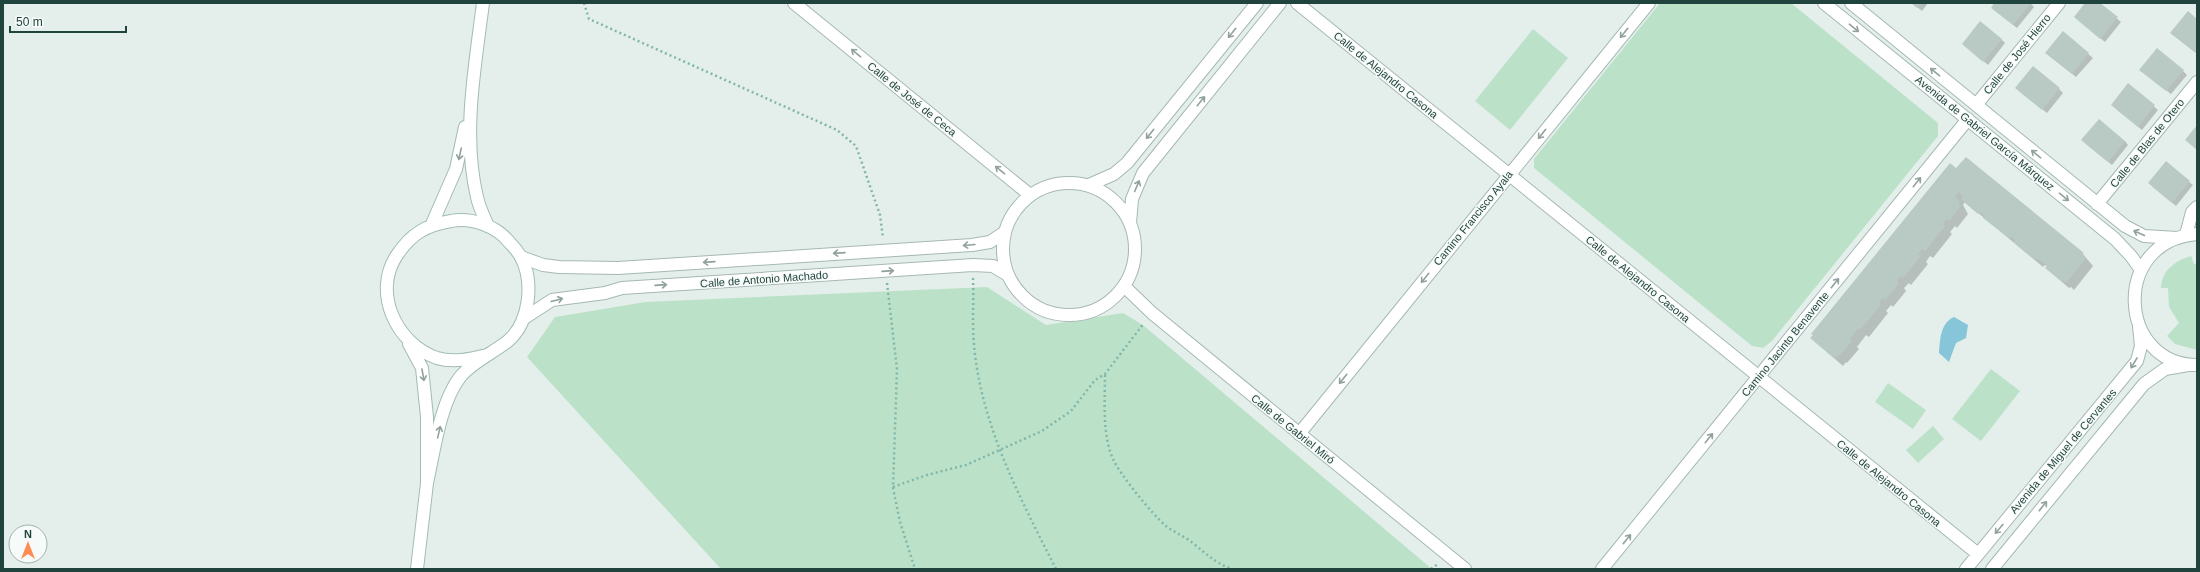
<svg xmlns="http://www.w3.org/2000/svg" width="2200" height="572" viewBox="0 0 2200 572" font-family="Arial,sans-serif">
<style>
.green{fill:#bbe2c9}
.water{fill:#87c6d9}
.shadow{fill:#0003}
.building{fill:#b9cac4}
.lines{fill:none;stroke-linecap:round;stroke-linejoin:round}
.street-casing{stroke:#a6b8b3;stroke-width:14}
.secondary-casing{stroke:#a1bcb5;stroke-width:14}
.path{stroke:#81b6aa;stroke-width:2.5;stroke-dasharray:2 3;stroke-linecap:butt}
.street{stroke:#fff;stroke-width:12}
.secondary{stroke:#fff;stroke-width:12}
.oneway{stroke:#90a19e}
.labels{text-anchor:middle;stroke-width:3;stroke-linejoin:round;paint-order:stroke}
.street-label{font-size:11px;fill:#21433d;stroke:#f6fbf9}
</style>
<rect width="100%" height="100%" fill="#e4efeb"/>
<path class="green" d="M1660 3H1791L1938 123V136L1772 341 1763 348 1752 346 1534 168V159Z
M1533 29 1568 58 1510 130 1475 101Z
M2191 256 2194 264 2197 265V350L2175 344 2167 336 2179 323 2169 307 2168 288H2161C2162 270 2175 261 2191 256Z
M987 287 1046 325 1123 313 1143 325 1432 569H721L527 357 555 317 645 302Z
M1991 369 2020 391 1981 441 1952 419Z
M1888 383 1926 410 1913 429 1875 402Z
M1933 426 1944 439 1918 463 1906 450Z"/>
<path class="water" d="M1954 317 1968 325 1966 338 1956 343 1949 362 1939 353C1940 341 1940 323 1954 317Z"/>
<path class="shadow" d="M1912 3H1928L1922 11Z
M1996 3H2030L2034 7 2017 28 1996 11Z
M2087 3H2098L2121 22 2105 42 2079 21Z
M2063 33 2093 58 2076 77 2050 56Z
M2001 39 2005 43 1988 65 1967 47Z
M2183 71 2187 75 2171 94 2144 73Z
M2128 85 2158 110 2142 130 2116 109Z
M2059 89 2063 93 2047 113 2020 92Z
M2125 141 2128 145 2112 165 2086 144Z
M1966 159 2083 254 2093 266 2074 290 2071 287 2069 288 2046 268 2048 267 2045 265 2043 267 1965 202 1963 205 1968 214 1957 228 1955 226 1950 232 1952 234 1933 258 1930 256 1926 262 1928 264 1911 285 1909 283 1904 288 1906 291 1893 307 1891 305 1886 311 1888 313 1869 337 1866 335 1857 347 1859 349 1847 363 1846 362 1843 366 1811 338Z
M2189 182 2193 185 2176 206 2153 187Z"/>
<path class="building" d="M1911 3H1922L1917 8Z
M1994 3H2031L2013 25 1991 8Z
M2085 3H2100L2118 17 2100 39 2074 17Z
M2188 11 2197 19V54L2170 33Z
M1980 21 2002 39 1983 62 1962 44Z
M2063 31 2089 53 2072 74 2045 53Z
M2157 48 2184 70 2166 91 2139 70Z
M2033 66 2060 88 2042 110 2015 88Z
M2128 83 2155 105 2138 127 2111 105Z
M2099 119 2125 141 2108 162 2081 140Z
M2197 125V150L2185 140Z
M1966 157 2084 253 2082 254 2086 258 2066 283 2062 280 2061 281 2045 268 2047 266 2037 258 2035 260 2013 242 2015 240 2011 237 2009 238 1983 218 1985 216 1980 212 1978 214 1964 202 1961 198 1963 196 1959 192 1955 197 1960 201 1958 203 1961 206 1949 221 1946 219 1943 224 1945 226 1925 251 1922 249 1918 254 1921 256 1903 278 1901 276 1897 280 1899 283 1885 300 1882 298 1879 303 1881 305 1860 330 1858 328 1850 339 1852 341 1839 356 1838 355 1835 359 1810 338 1813 335 1811 334 1950 163 1956 168Z
M2166 161 2190 181 2172 203 2148 183Z"/>
<g class="lines">
<defs>
<path id="street" d="M794 3 1030 195
M1297 3 1978 554
M1824 3 2115 239 2131 256 2141 270
M1851 3 2125 226 2144 236 2177 238
M1976 105 2059 3
M1003 249a66 66 0 1 1 132 0a66 66 0 1 1-132 0Z
M1089 185 1114 174 1127 163 1257 3
M2097 204 2197 82
M1130 223 1132 199 1143 173 1280 3
M2197 234C2110 241 2118 365 2197 365
M2186 235 2192 212 2197 207
M521 257 543 265 559 267 618 268 972 245 990 242 1005 232
M1124 286 1152 313 1465 569
M523 319 552 300 605 293 622 288 973 265 993 266 1008 275
M1299 434 1649 3
M1602 569 1968 119
M1966 569 2137 361 2141 346 2139 326
M1992 569 2144 384 2165 369 2188 365"/>
<path id="secondary" d="M483 3C475 67 462 134 477 197 479 207 484 217 488 226
M432 224 456 169 465 127
M409 344 422 368 427 417V483L417 569
M427 483C434 452 440 403 460 377 472 362 493 353 508 341 530 322 534 282 521 257 518 252 514 247 510 243 497 226 471 217 451 221 426 225 411 234 397 255 372 292 396 344 437 358 453 363 470 359 487 355"/>
</defs>
<use href="#street" class="street-casing"/>
<use href="#secondary" class="secondary-casing"/>
<path class="path" d="M584 3 589 19 837 130 856 146 880 215 883 238
M973 278C974 300 972 322 974 345 981 425 1020 498 1056 569
M887 283 897 369 893 488 900 522 915 569
M1105 375C1105 402 1102 434 1113 459 1121 476 1152 514 1166 526 1175 533 1186 537 1194 544 1208 555 1215 563 1232 569
M893 487 927 475 966 465 1042 431 1071 411 1095 380 1105 374 1144 323
M1431 569 1438 564"/>
<use href="#street" class="street"/>
<use href="#secondary" class="secondary"/>
</g>
<defs><path id="oneway-shaft" d="M-6 0H5M1.5-3L5.5 0L1.5 3" fill="none" stroke-width="1.6" stroke-linecap="round" stroke-linejoin="round"/></defs>
<g class="oneway">
<use href="#oneway-shaft" transform="translate(1854 28) rotate(39)"/>
<use href="#oneway-shaft" transform="translate(1232 33) rotate(129)"/>
<use href="#oneway-shaft" transform="translate(1624 33) rotate(129)"/>
<use href="#oneway-shaft" transform="translate(856 53) rotate(-141)"/>
<use href="#oneway-shaft" transform="translate(1935 72) rotate(-141)"/>
<use href="#oneway-shaft" transform="translate(1201 101) rotate(-51)"/>
<use href="#oneway-shaft" transform="translate(1150 134) rotate(129)"/>
<use href="#oneway-shaft" transform="translate(1542 134) rotate(129)"/>
<use href="#oneway-shaft" transform="translate(460 154) rotate(102)"/>
<use href="#oneway-shaft" transform="translate(2036 154) rotate(-141)"/>
<use href="#oneway-shaft" transform="translate(1000 170) rotate(-141)"/>
<use href="#oneway-shaft" transform="translate(1917 182) rotate(-51)"/>
<use href="#oneway-shaft" transform="translate(1137 186) rotate(-67)"/>
<use href="#oneway-shaft" transform="translate(2064 197) rotate(39)"/>
<use href="#oneway-shaft" transform="translate(2139 233) rotate(-156)"/>
<use href="#oneway-shaft" transform="translate(969 245) rotate(175)"/>
<use href="#oneway-shaft" transform="translate(839 253) rotate(176)"/>
<use href="#oneway-shaft" transform="translate(709 262) rotate(176)"/>
<use href="#oneway-shaft" transform="translate(888 271) rotate(-4)"/>
<use href="#oneway-shaft" transform="translate(1425 278) rotate(129)"/>
<use href="#oneway-shaft" transform="translate(1835 283) rotate(-51)"/>
<use href="#oneway-shaft" transform="translate(661 285) rotate(-4)"/>
<use href="#oneway-shaft" transform="translate(557 300) rotate(-15)"/>
<use href="#oneway-shaft" transform="translate(2134 363) rotate(121)"/>
<use href="#oneway-shaft" transform="translate(423 375) rotate(80)"/>
<use href="#oneway-shaft" transform="translate(1343 379) rotate(129)"/>
<use href="#oneway-shaft" transform="translate(439 432) rotate(-77)"/>
<use href="#oneway-shaft" transform="translate(1709 438) rotate(-51)"/>
<use href="#oneway-shaft" transform="translate(2043 506) rotate(-51)"/>
<use href="#oneway-shaft" transform="translate(1999 529) rotate(130)"/>
<use href="#oneway-shaft" transform="translate(1627 539) rotate(-51)"/>
</g>
<g class="labels">
<g class="street-label">
<text transform="translate(2017 54) rotate(-51)" y="4">Calle de José Hierro</text>
<text transform="translate(1386 75) rotate(39)" y="4">Calle de Alejandro Casona</text>
<text transform="translate(912 99) rotate(39)" y="4">Calle de José de Ceca</text>
<text transform="translate(1985 133) rotate(39)" y="4">Avenida de Gabriel García Márquez</text>
<text transform="translate(2147 143) rotate(-51)" y="4">Calle de Blas de Otero</text>
<text transform="translate(1473 218) rotate(-51)" y="4">Camino Francisco Ayala</text>
<text transform="translate(764 279) rotate(-4)" y="4">Calle de Antonio Machado</text>
<text transform="translate(1638 279) rotate(39)" y="4">Calle de Alejandro Casona</text>
<text transform="translate(1785 344) rotate(-51)" y="4">Camino Jacinto Benavente</text>
<text transform="translate(1293 429) rotate(39)" y="4">Calle de Gabriel Miró</text>
<text transform="translate(2063 451) rotate(-50)" y="4">Avenida de Miguel de Cervantes</text>
<text transform="translate(1889 483) rotate(39)" y="4">Calle de Alejandro Casona</text>
</g>
</g>
<rect width="2200" height="572" fill="none" stroke="#21433d" stroke-width="8"/>
<g transform="translate(28 544)"><circle r="19" fill="#f6fbf9" stroke="#a1b1ae"/>
<path d="M0-3L7 15L0 10L-7 15Z" fill="#ff8a52"/>
<text y="-6" font-size="11" font-weight="bold" text-anchor="middle" fill="#21433d">N</text>
</g>
<path d="M10 26v6h116v-6" fill="none" stroke="#21433d" stroke-width="2"/>
<text x="16" y="26" font-size="12" fill="#21433d" stroke="#f6fbf9" stroke-width="3" paint-order="stroke">50 m</text>
</svg>
